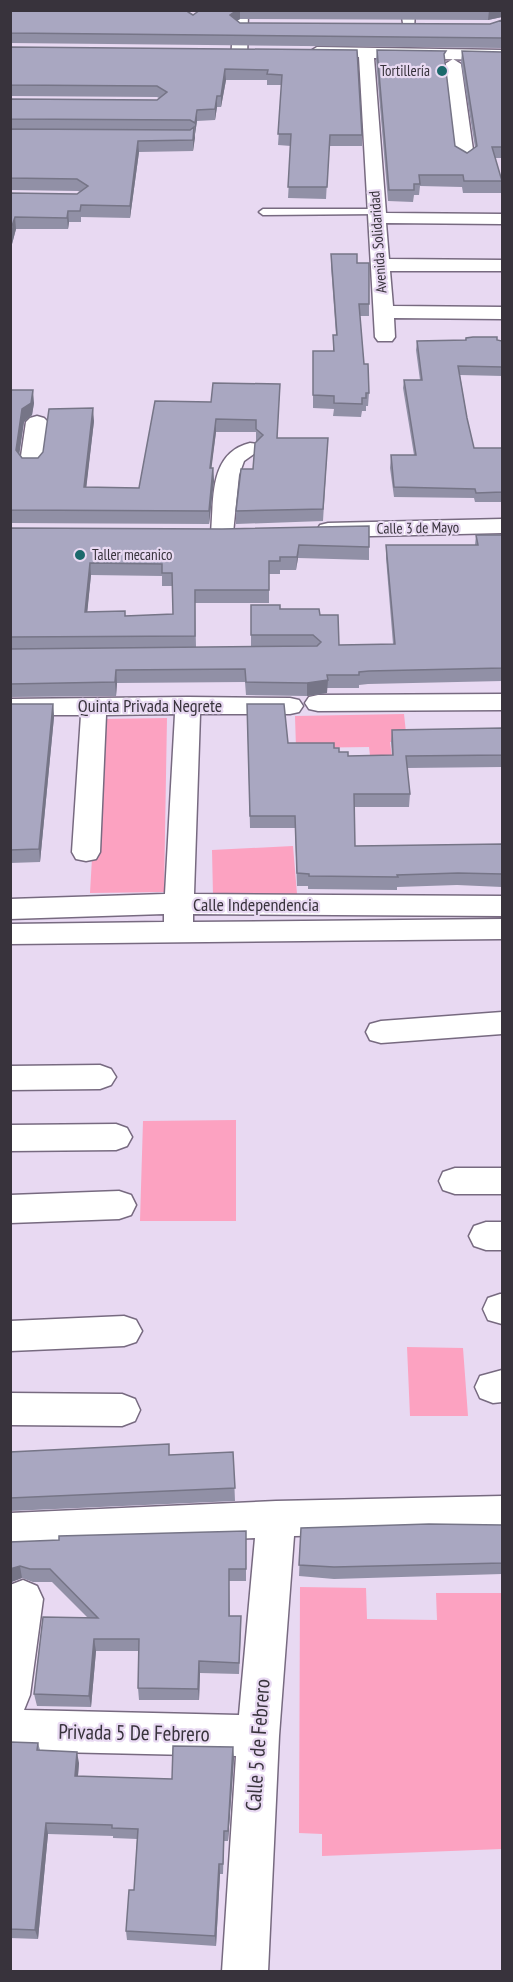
<svg xmlns="http://www.w3.org/2000/svg" width="513" height="1982" viewBox="0 0 513 1982" font-family="'PT Sans Narrow',sans-serif">
<style>
.green{fill:#fca2c1}
.lines{fill:none;stroke-linecap:round;stroke-linejoin:round}
.service-casing{stroke:#776a80;stroke-width:3}
.minor-casing{stroke:#776a80;stroke-width:3}
.service{fill:#fff;fill-rule:evenodd}
.minor{fill:#fff;fill-rule:evenodd}
.wall{fill:#9190a6;fill-rule:evenodd}
.shaded-wall{fill:#767587}
.building{fill:#a9a7c1;stroke:#767587;stroke-width:1.5;fill-rule:evenodd}
.poi-dot{fill:#1b696c;stroke:#e8d9f2;stroke-width:2}
.labels{text-anchor:middle;stroke-width:4.5;stroke-linejoin:round;paint-order:stroke}
.far-poi-label{font-size:15px;fill:#38333c;stroke:#e8d9f2;text-anchor:end}
.far-street-label{font-size:15px;fill:#38333c;stroke:#e8d9f2}
.street-label{font-size:18px;fill:#38333c;stroke:#e8d9f2}
.near-street-label{font-size:21px;fill:#38333c;stroke:#e8d9f2}
</style>
<rect width="100%" height="100%" fill="#e8d9f2"/>
<path class="green" d="M404 714 407 742H390L393 764H371L369 747 296 748 295 716Z
M167 718 164 892 90 893 100 719Z
M293 846 297 894 213 896 212 850Z
M236 1120V1221H140L143 1121Z
M407 1347 463 1348 468 1416H410Z
M300 1587 366 1588 367 1619 437 1620 436 1593H502V1849L322 1856V1834L299 1833Z"/>
<g class="lines">
<defs>
<path id="service" d="M376 209 380 212 379 214 263 215 259 212 263 209Z"/>
<path id="minor" d="M234 10H248L247 62 239 67 231 62Z
M401 10H415L414 30H404Z
M317 47 502 50V60L374 58 386 213 502 214V224L386 223 389 259 502 260V271H390L393 306 502 307V319L394 318 395 337 392 341H378L375 337 359 57 312 55 309 52Z
M453 59 461 64 474 157 465 162 456 157 445 64Z
M37 416 44 418 48 422 42 463 39 468H23L20 463 26 422 30 418Z
M250 443 258 444 261 449 244 461 239 475 233 533 230 538H214L211 533C214 498 209 453 250 443Z
M502 519V533L328 537 320 535 317 530 320 525 328 523Z
M502 694V710L318 711 309 709 305 703 309 697 318 695Z
M188 697 290 698 299 700 303 706 299 712 290 714H200L194 894 502 896V916L193 914V922L502 919V939L10 944V924L164 922V914L10 919V899L165 894 175 714 106 715 100 852 96 859 86 861 76 859 72 852 81 715H10V699Z
M502 1012V1034L381 1043 370 1040 366 1032 370 1024 381 1021Z
M100 1065 111 1069 116 1077 111 1085 100 1089 10 1090V1066Z
M116 1124 127 1128 132 1137 127 1146 116 1150 10 1151V1125Z
M455 1168H502V1194H455L443 1190 439 1181 443 1172Z
M119 1191 131 1195 136 1205 131 1215 119 1219 10 1223V1195Z
M486 1222H502V1250H486L474 1246 469 1236 474 1226Z
M500 1294H502V1324L488 1320 483 1309 488 1298Z
M124 1316 136 1320 142 1331 136 1342 124 1346 10 1351V1321Z
M502 1370V1402L493 1403 480 1398 475 1387 480 1376Z
M10 1393 122 1394 135 1399 140 1410 135 1421 122 1426 10 1425Z
M502 1496V1532L294 1536 279 1736 268 1972H222L236 1756 10 1751V1585L23 1580 37 1586 43 1599 30 1695 24 1710 239 1715 255 1538 10 1549V1513L276 1501Z"/>
</defs>
<use href="#service" class="service-casing"/>
<use href="#minor" class="minor-casing"/>
<use href="#service" class="service"/>
<use href="#minor" class="minor"/>
</g>
<path class="wall" d="M10 10H191L190 13 193 15 200 10H502V17L488 20 240 19 237 21 240 23 490 24 502 20V48L10 43Z
M10 47 357 50 362 135V146H329L326 199 288 198 291 146 278 145 282 85H267V80H226L221 107H217L215 120 197 121 195 134 193 151 139 152 130 218 81 217V222H69L68 229H16L12 244H10V193L77 194 80 192 78 191 10 190V99L157 100 159 98 157 97 10 96Z
M377 50 445 61 455 146 467 153 475 147 461 62 462 51 502 52V158H495L502 181V193H463L462 187 420 186 419 195H414L413 202 388 201 376 60Z
M331 254 357 263 369 304V316H360L364 364 369 393 368 406H366V411H362L361 417 333 416 334 409 313 408V364L333 351V335H336L331 266Z
M466 338 502 341V376L460 375 467 418 474 448H502V502H475L474 498 394 497 390 468 391 455H414L403 388 404 380H420L416 350 417 341 465 340Z
M280 384 277 438H328L323 521 236 524V511L253 469 256 442V432H216L211 468H213L214 481 209 524 10 523V390L34 403 32 415 24 422 19 454 22 458H38L94 421 86 487 139 488 211 402Z
M10 528 369 547V560L298 558 296 570H280V574H269V603H195L196 647H251V605L320 615 339 645 393 644 386 558V545H475L476 535H502V681L368 684 359 685V688H327V693L307 696 246 695 245 682 117 683 116 696 10 697ZM91 575 162 576V586H173V614L125 616 87 612Z
M10 704H53L54 717 40 862 10 863Z
M247 704 288 743 334 748 339 752 348 756 392 755 391 742 392 730 502 728V767L407 768 410 794 409 807H354L355 846 502 844V887L457 885 397 887V890L308 889V886H297L295 828H250Z
M10 1452 169 1455 233 1452 235 1501 10 1511Z
M502 1525V1574L334 1579 299 1576 301 1528Z
M246 1531V1581H229L230 1616 241 1628 239 1674 200 1673 199 1700H139L138 1688 139 1651H96L91 1707 37 1706 34 1694 88 1618 52 1582H33L22 1578 10 1582V1542L59 1540Z
M10 1742 38 1743 40 1750 79 1763 78 1776 172 1779 234 1758 228 1841H224L223 1874H220L216 1946 127 1940 126 1931 134 1890 137 1839 113 1838V1836L48 1834 38 1939 10 1938Z"/>
<path class="shaded-wall" d="M237 10H240V19L230 25V15Z
M489 10H502V17L488 20Z
M225 69 226 80 221 107V96Z
M217 96V107L215 120V109Z
M197 110V121L195 134V123Z
M194 127 195 138 193 151V140Z
M138 141 139 152 130 218V206Z
M68 211 69 222 68 229 67 218Z
M15 217 16 229 12 244 11 232Z
M33 390 34 403 32 415 24 422 18 463 16 450 22 409Z
M93 408 94 421 85 499 84 487Z
M216 419V432L210 480V468Z
M213 468 214 481 209 524V511Z
M299 545 298 558 296 570 297 557Z
M90 563 91 575 86 625 85 612Z
M116 670 117 683 116 696 115 682Z
M328 680 327 693 307 696V683Z
M53 704 54 717 40 862 39 849Z
M20 1566 22 1578 12 1582 10 1569Z
M94 1639 96 1651 91 1707 89 1696Z
M199 1661 200 1673 199 1700 198 1689Z
M233 1747 234 1758 228 1841V1831Z
M77 1752 79 1763 77 1787 75 1776Z
M46 1823 48 1834 38 1939 35 1930Z
M219 1864 220 1874 216 1946 215 1936Z"/>
<path class="building" d="M10 10H188V12L193 15 200 10H237L230 15 240 23 490 24 502 20V38L10 33Z
M10 47 357 50 362 135H330L327 187H288L291 134H278L282 75 267 74 268 70 225 69 221 96H217L215 109 197 110 195 123 190 120 10 119V99L157 100 167 92 157 86 10 85Z
M377 50 446 51 444 54 455 146 467 153 477 146 462 51 502 52V147H492L502 181H464L463 175H419L420 184H414V190H389Z
M194 127 193 140 138 141 130 206 81 205 80 211H68L67 218 15 217 10 232V193L77 194 88 186 77 179 10 178V129L190 130Z
M331 254H357V263H369V304H359L364 364H368L369 393H366V398H362V404L334 403V396L313 395V351H334L333 335H337Z
M473 337H497V340L502 341V367L458 366 467 418 474 448H502V492L476 493 475 489 394 487 391 455H416L404 380H422L417 341 466 340V338Z
M213 383 280 384 277 438H328L323 509 236 511 241 469H253L255 443 263 435 256 429V420L216 419 210 468H213L209 511 10 510V390H33L31 403 22 409 16 450 22 458H38L43 452 49 409 93 408 84 487 139 488 155 401 211 402Z
M369 526V547L299 545 297 557H280V561H269V590H195V636L10 637V528L222 529ZM90 563 162 564V573H172L173 614 125 616V611L85 612Z
M476 535H502V668L369 671 359 672V675H327L328 680 307 683 246 682 245 669 116 670 115 682 10 684V649L317 646 321 642 313 635H251V605H280V609H319L320 615H338L339 645 395 644 386 545H478Z
M10 704H53L39 849 10 850Z
M247 704H284L288 743H334V748H339V752H348V756L393 755 392 730 502 728V755L406 756 410 794H354L355 846 502 844V874L458 873 397 875 398 877 309 876V874L297 873 295 816H250Z
M169 1444V1455L233 1452 235 1488 10 1498V1452Z
M429 1524 502 1525V1563L334 1567 299 1565 301 1528Z
M246 1531V1569H229V1616H241L239 1663 199 1661 198 1689 138 1688 139 1639H94L89 1696 34 1694 43 1617 98 1618 50 1569H30L20 1566 10 1569V1542L59 1540V1536Z
M10 1742 38 1743 37 1750 77 1752 75 1776 172 1779 173 1746 233 1747 228 1831H224L223 1864H219L215 1936 126 1931 129 1890H134L138 1829 112 1828V1825L46 1823 35 1930 10 1929Z"/>
<g class="poi-dot">
<circle cx="442" cy="71" r="6"/>
<circle cx="80" cy="555" r="6"/>
</g>
<g class="labels">
<g class="far-poi-label">
<text x="430" y="76">Tortillería</text>
<text x="92" y="560" text-anchor="start">Taller mecanico</text>
</g>
<g class="far-street-label">
<text transform="translate(378 242) rotate(-94)" y="5">Avenida Solidaridad</text>
<text transform="translate(418 528) rotate(-1)" y="5">Calle 3 de Mayo</text>
</g>
<g class="street-label">
<text x="150" y="712">Quinta Privada Negrete</text>
<text x="256" y="911">Calle Independencia</text>
</g>
<g class="near-street-label">
<text transform="translate(134 1733) rotate(1)" y="7">Privada 5 De Febrero</text>
<text transform="translate(258 1745) rotate(-86)" y="7">Calle 5 de Febrero</text>
</g>
</g>
<rect width="513" height="1982" fill="none" stroke="#38333c" stroke-width="24"/>
</svg>
